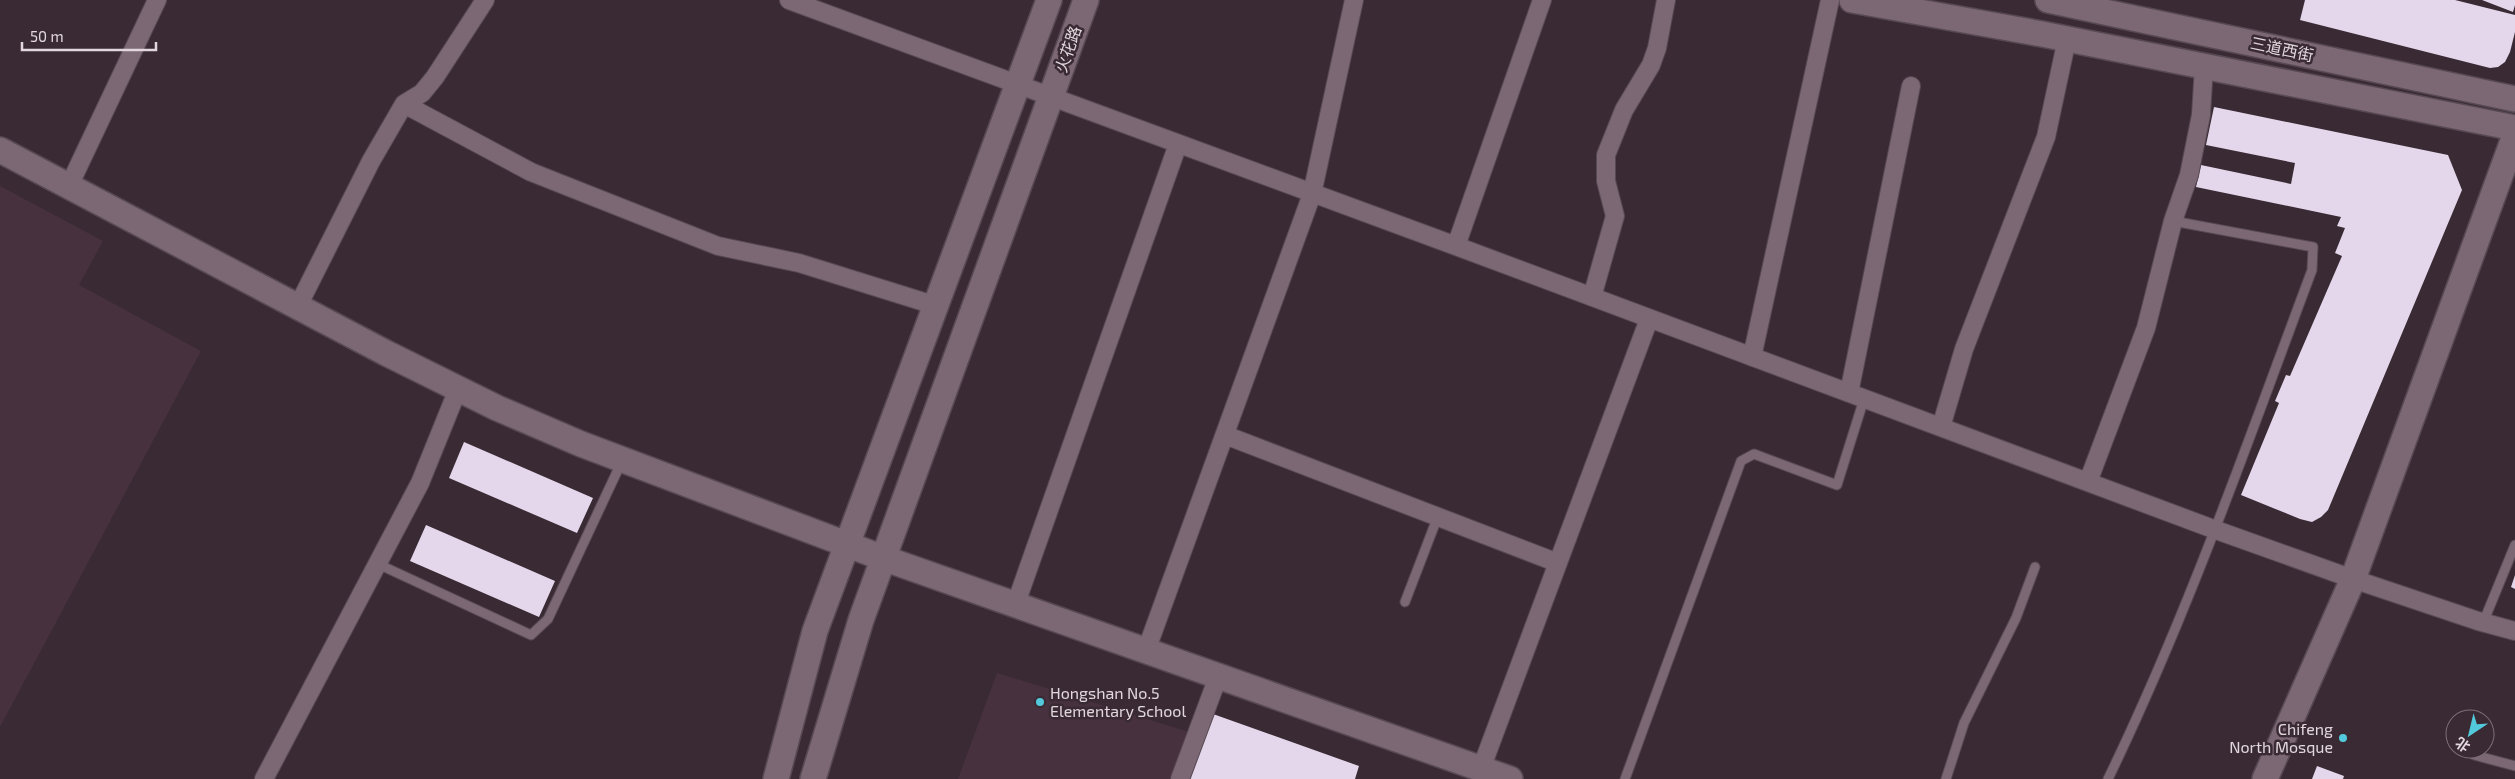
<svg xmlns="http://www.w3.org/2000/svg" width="2515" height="779" viewBox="0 0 2515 779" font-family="'Exo 2','Noto Sans SC',sans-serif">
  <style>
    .built { fill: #47313f }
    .building { fill: #e4d7eb }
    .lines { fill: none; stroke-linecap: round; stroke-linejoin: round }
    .lane-casing { stroke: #574952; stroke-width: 11 }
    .street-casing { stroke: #574952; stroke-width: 20 }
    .secondary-casing { stroke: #574952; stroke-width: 28 }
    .lane { stroke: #7b6874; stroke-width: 9 }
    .street { stroke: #7b6874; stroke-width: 18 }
    .secondary { stroke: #7b6874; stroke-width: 25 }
    .poi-dot { fill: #53cadc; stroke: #3a2a34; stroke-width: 2 }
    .labels { text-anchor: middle; stroke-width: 5; stroke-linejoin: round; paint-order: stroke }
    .street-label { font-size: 16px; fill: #e2d7dd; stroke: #3a2a34 }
    .poi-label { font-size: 16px; fill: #e2d7dd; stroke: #3a2a34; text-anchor: start }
  </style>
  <rect width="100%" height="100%" fill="#3a2a34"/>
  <path class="built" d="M0,186L103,241L79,285L201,351L0,727Z
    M997,673L1189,732L1171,779H958Z"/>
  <path class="building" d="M2305,0H2455L2515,15V32L2510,52L2505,62L2498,67L2490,68L2300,20Z
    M2482,0H2515V5L2513,12Z
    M2214,107L2448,155L2462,190L2328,510L2321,517L2312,522L2300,519L2241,495L2279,403L2275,401L2286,375L2290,376L2342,256L2335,253L2345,228L2337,226L2341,217L2196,187L2201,165L2291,184L2295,163L2206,145Z
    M464,442L593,498L577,533L449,478Z
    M426,525L555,581L539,617L410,561Z
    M2515,575V589L2511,587Z
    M1213,714L1359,766L1355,779H1190Z
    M2317,766L2344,776L2343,779H2312Z"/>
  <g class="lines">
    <g class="lane-casing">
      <path id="lane" d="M378,564L531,635L548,619L622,461
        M1405,602L1438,516
        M2483,623L2515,545
        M2474,755L2515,766
        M1625,779L1741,461L1754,454L1837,485L1864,399
        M1946,779L1964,723L2016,618L2035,567
        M2108,779C2188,614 2248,441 2312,270L2313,247L2173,221"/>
    </g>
    <g class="street-casing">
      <path id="street" d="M789,0L1456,246L2216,530L2353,579L2478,621L2515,631
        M404,104L531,172L718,246L799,263L937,306
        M69,186L157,0
        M1456,246L1542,0
        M1592,297L1615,216L1606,181V155L1624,110L1651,65L1657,48L1666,0
        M298,306L371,161L404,104L422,93L435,77L485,0
        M1752,357L1830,0
        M1849,393L1911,86
        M1941,427L1964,349L2046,137L2067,39
        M1225,435L1558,563
        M2088,482L2146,328L2173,221L2189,175L2201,115L2204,66
        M1015,606L1178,144
        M1146,651L1312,194L1354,0
        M1481,769L1649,319
        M264,779L420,483L458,389
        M1180,779L1218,677"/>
    </g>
    <g class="secondary-casing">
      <path id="secondary" d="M1852,0L2042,34L2515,128
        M2048,0L2515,99
        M0,150L386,353L497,408L581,444L883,558L1510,779
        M776,779L815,631L1049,0
        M813,779L861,620L1086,0
        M2265,779L2353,579L2515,135"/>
    </g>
    <use href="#lane" class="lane"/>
    <use href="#street" class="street"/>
    <use href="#secondary" class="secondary"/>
  </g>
  <g class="poi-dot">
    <circle cx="1040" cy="702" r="5"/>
    <circle cx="2343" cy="738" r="5"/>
  </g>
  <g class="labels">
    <g class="street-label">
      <text transform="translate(1068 49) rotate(-71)" y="6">火花路</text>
      <text transform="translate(2282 49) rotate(12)" y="6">三道西街</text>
    </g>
    <g class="poi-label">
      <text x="1050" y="699">Hongshan No.5<tspan x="1050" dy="18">Elementary School</tspan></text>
      <text x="2333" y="735" text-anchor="end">Chifeng<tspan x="2333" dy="18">North Mosque</tspan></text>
    </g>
  </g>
  <g transform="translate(2470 734) rotate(215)"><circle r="24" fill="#3a2a34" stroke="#7d6f78"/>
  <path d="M0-4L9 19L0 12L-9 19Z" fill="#53cadc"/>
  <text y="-8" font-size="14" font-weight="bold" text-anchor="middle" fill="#e2d7dd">北</text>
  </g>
  <path d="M22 42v8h134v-8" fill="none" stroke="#e2d7dd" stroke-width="2.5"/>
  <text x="30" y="42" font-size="15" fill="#e2d7dd" stroke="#3a2a34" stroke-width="4" paint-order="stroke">50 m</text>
</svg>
